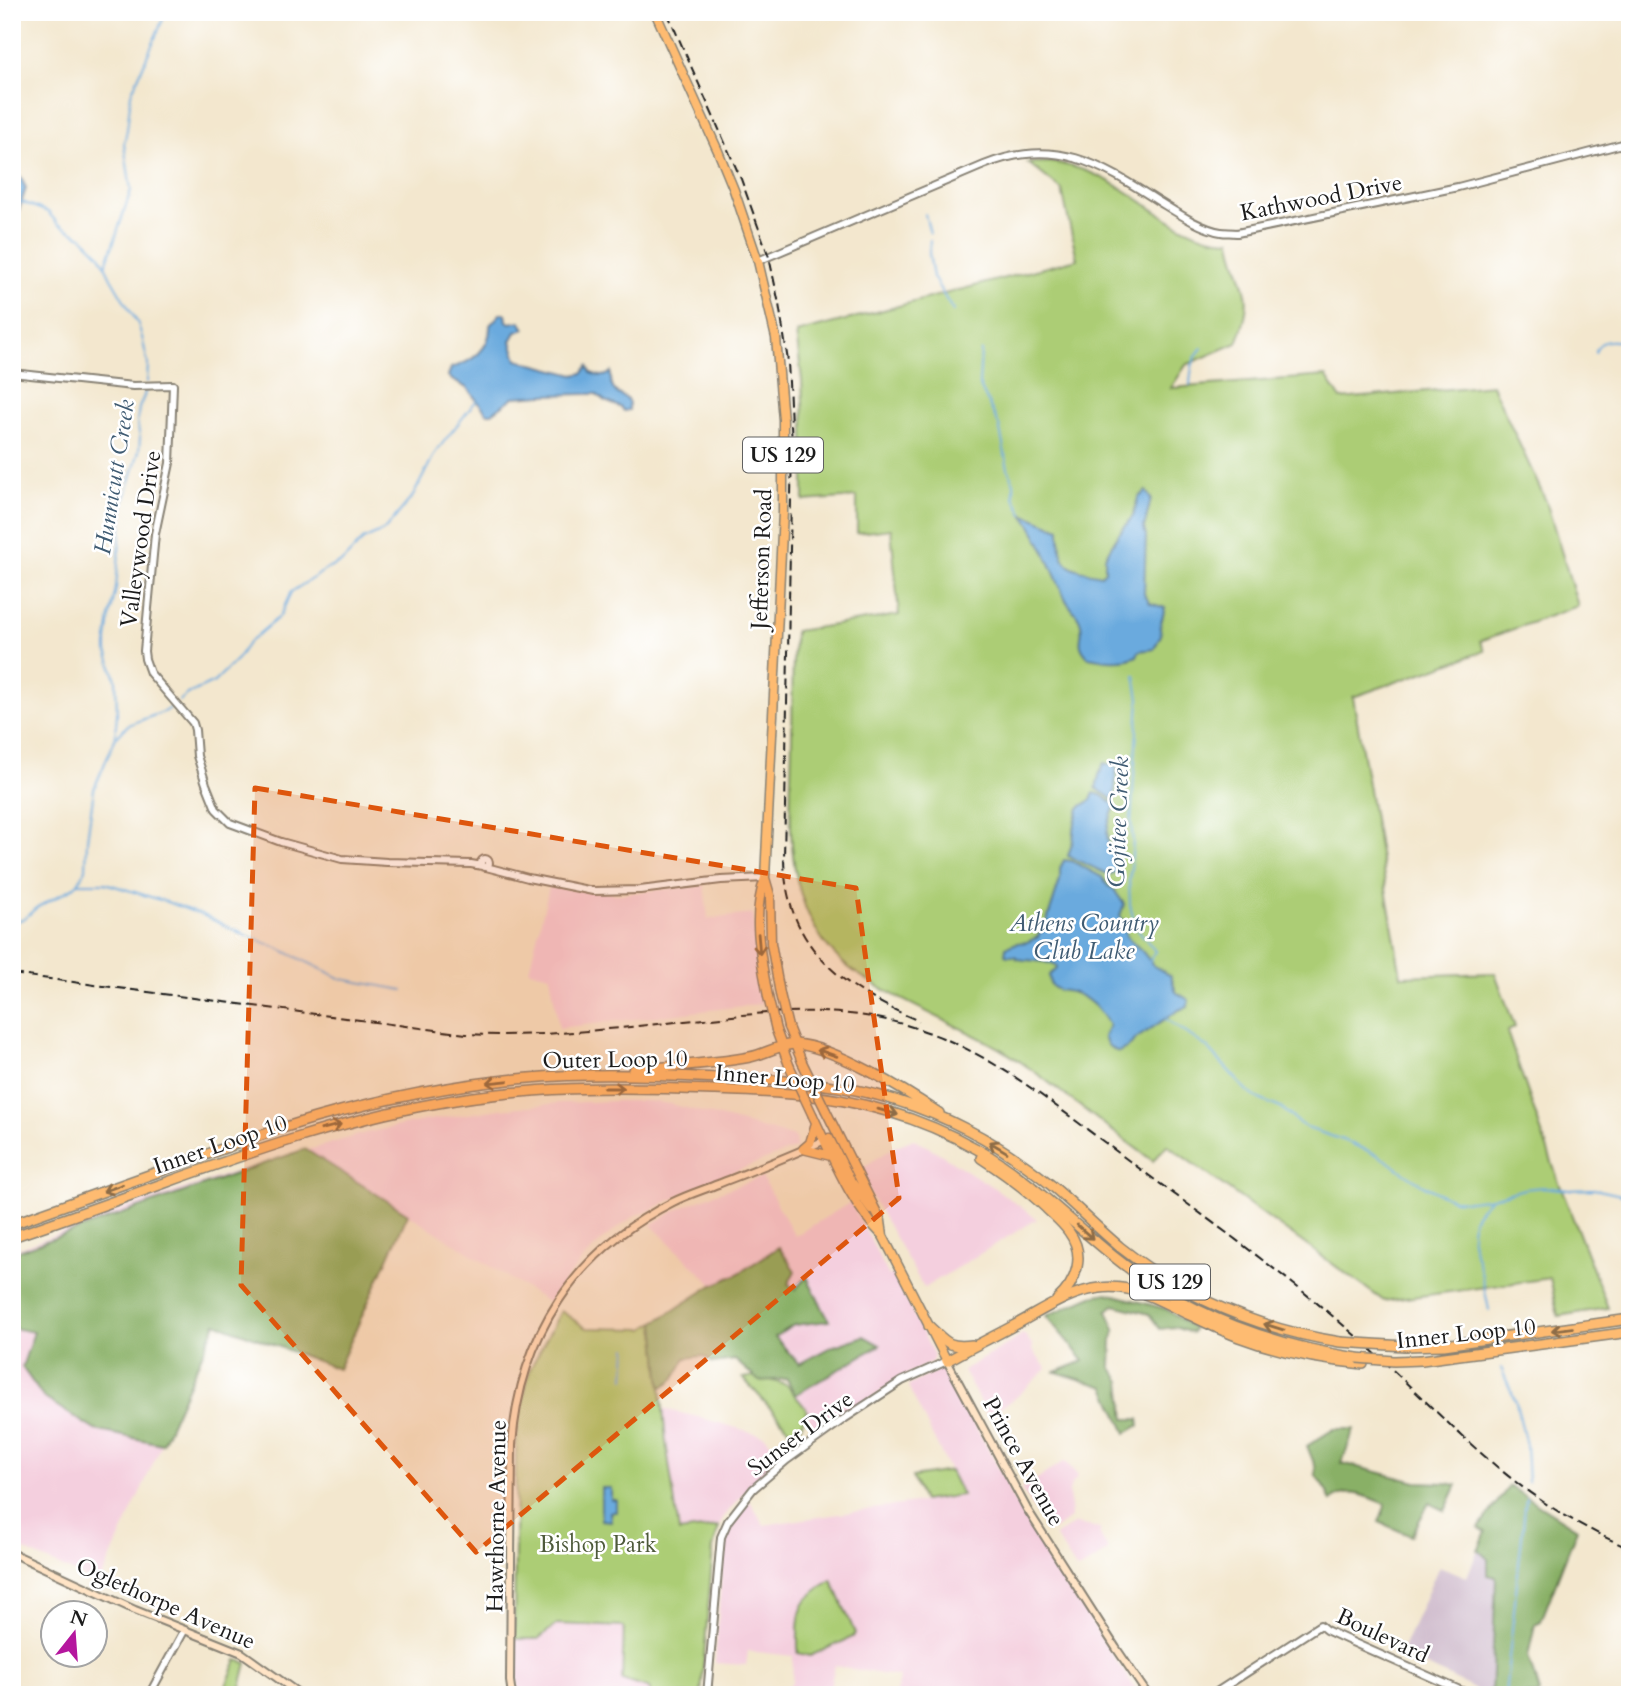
<svg xmlns="http://www.w3.org/2000/svg" width="1642" height="1707" viewBox="0 0 1642 1707" font-family="Cardo,serif">
  <style>
    .built { fill: #f4cfde }
    .industrial { fill: #d0bdce }
    .green { fill: #accd75; stroke: #647448; stroke-width: 2 }
    .forest { fill: #89b066; stroke: #526641; stroke-width: 2 }
    .water { fill: #6baade; stroke: #44637d; stroke-width: 2 }
    .lines { fill: none; stroke-linecap: round; stroke-linejoin: round }
    .stream { stroke: #6baade; stroke-width: 2 }
    .tertiary-casing { stroke: #888275; stroke-width: 10 }
    .secondary-casing { stroke: #888275; stroke-width: 10 }
    .trunk-casing { stroke: #888275; stroke-width: 11 }
    .motorway-casing { stroke: #888275; stroke-width: 12 }
    .tertiary { stroke: #fff; stroke-width: 6 }
    .secondary { stroke: #ffe4c6; stroke-width: 6 }
    .trunk { stroke: #febb71; stroke-width: 8 }
    .motorway { stroke: #febb71; stroke-width: 9 }
    .rail { stroke: #1c1c1c; stroke-width: 2; stroke-dasharray: 10 5; stroke-linecap: butt }
    .trunk-bridge-casing { stroke: #888275; stroke-width: 11; stroke-linecap: butt }
    .motorway-bridge-casing { stroke: #888275; stroke-width: 12; stroke-linecap: butt }
    .trunk-bridge { stroke: #febb71; stroke-width: 8 }
    .motorway-bridge { stroke: #febb71; stroke-width: 9 }
    .oneway { stroke: #8d6c46 }
    .marked { fill: #de560d; fill-opacity: 0.2; stroke: #de560d; stroke-width: 5; stroke-dasharray: 14 9; stroke-linejoin: round }
    .labels { text-anchor: middle; stroke-width: 5; stroke-linejoin: round; paint-order: stroke }
    .shield { fill: #fff; stroke: #606060; stroke-width: 2 }
    .shield-label { font-size: 21px; font-weight: bold; fill: #1c1c1c }
    .street-label { font-size: 23px; fill: #1c1c1c; stroke: #fff }
    .park-label { font-size: 23px; fill: #4e5a3b; stroke: #fff }
    .water-label { font-size: 24px; font-style: italic; fill: #405c73; stroke: #fff }
  </style>
  <rect width="100%" height="100%" fill="#fff"/>
  <filter id="ink" filterUnits="userSpaceOnUse"><feTurbulence type="fractalNoise" baseFrequency=".0143" numOctaves="2"/><feDisplacementMap in="SourceGraphic" scale="14" xChannelSelector="R" yChannelSelector="G"/><feConvolveMatrix kernelMatrix="1 2 1 2 8 2 1 2 1" color-interpolation-filters="sRGB"/></filter>
  <filter id="wash" filterUnits="userSpaceOnUse"><feTurbulence type="fractalNoise" baseFrequency=".00686" numOctaves="4" result="noise"/><feDisplacementMap in="SourceGraphic" scale="28" xChannelSelector="R" yChannelSelector="G"/><feGaussianBlur stdDeviation="1.57" result="paint"/><feColorMatrix in="noise" values="0 0 0 0 0 0 0 0 0 0 0 0 0 0 0 0 0 1.4 0 .05"/><feComposite in="paint" operator="in"/></filter>
  <g filter="url(#wash)">
    <rect width="100%" height="100%" fill="#f3e7ce"/>
    <path class="built" d="M704,885L708,919L753,914L761,1004L559,1028L550,975L529,970L549,887L620,894Z
      M613,1101H648L671,1104L795,1137L796,1148L708,1182L644,1213L637,1214L607,1236L587,1255L570,1274L549,1303L408,1214L338,1369L216,1323L99,1584L17,1547V1544L12,1542V1405L14,1400L12,1399V1251L120,1210L240,1170L366,1133L423,1121L500,1109L561,1103Z
      M914,1139L939,1153L999,1191L1037,1219L924,1288L870,1194L859,1170L894,1147Z
      M762,1177L795,1236L851,1202L889,1276L893,1274L934,1355L932,1362L910,1373L818,1433L792,1390L736,1275L713,1285L651,1225L674,1211L711,1195Z
      M1022,1334L1026,1336L1033,1346L1032,1350L1047,1369L1013,1400L987,1415L963,1370L1015,1340Z
      M943,1367L1009,1487L1008,1491L1115,1659L1140,1695H896L899,1677L835,1666L828,1695H787L790,1683H792L793,1656L748,1651L746,1665L715,1663L723,1551L726,1539L735,1518L750,1501L764,1525L962,1496L908,1386Z
      M663,1409L698,1417L765,1436L782,1457L770,1465L751,1484L723,1518L719,1527L679,1533L666,1442Z
      M1065,1461L1078,1476L1072,1484L1069,1491L1071,1518L1056,1529L1047,1531L1021,1489Z
      M1075,1524L1100,1528V1536L1109,1550L1084,1567L1077,1570L1055,1536Z
      M557,1624L625,1627L622,1680L650,1689V1695H519L514,1639H538Z"/>
    <path class="industrial" d="M1478,1550L1488,1559L1496,1577L1491,1695H1486L1401,1653L1439,1566L1467,1577Z"/>
    <path class="green" d="M1050,162C1079,166 1105,177 1129,193C1161,214 1192,240 1231,240C1233,259 1243,276 1246,294C1249,310 1243,328 1237,343L1186,365L1171,388L1326,376L1341,399L1492,385L1546,501L1578,606L1480,641L1485,651L1353,697L1401,976L1495,973L1515,1027L1507,1032L1558,1180L1608,1308L1558,1316L1550,1278L1384,1301L1167,1145L1153,1161C1122,1138 1091,1115 1060,1091C1039,1075 1018,1058 995,1046C958,1026 918,1009 881,988C866,979 850,971 838,958C780,901 791,811 792,737C793,702 791,666 795,631L899,615L891,529L857,533V497L804,501V428L802,380L796,333L1077,259L1062,190L1028,163Z
      M561,1311L586,1328L644,1329L655,1322L666,1442L679,1532L719,1527L713,1548L701,1695H650V1689L622,1680L624,1627L557,1624L538,1639H514L516,1454L518,1423L530,1369Z
      M757,1376L787,1385L807,1410L800,1428L793,1433L743,1378Z
      M950,1471L962,1495L923,1501L912,1477Z
      M832,1580L855,1633L853,1637L810,1656L798,1653C798,1615 795,1601 832,1580Z
      M237,1660L247,1663L239,1695H222Z"/>
    <path class="forest" d="M305,1149L408,1214L338,1369L216,1323L162,1444L95,1430L43,1397L22,1367L34,1332L12,1328V1253Z
      M779,1247L795,1271L788,1284L795,1289L807,1277L829,1321L794,1325L775,1337L799,1364L831,1347L864,1336L880,1345L795,1395L787,1379L759,1381L735,1360L713,1363L703,1356L686,1358L674,1379L661,1388L655,1322L713,1285L736,1275Z
      M1107,1293L1166,1309L1194,1329L1192,1333L1174,1327L1160,1329L1149,1314L1114,1305L1107,1311L1115,1329L1112,1340L1111,1367L1121,1381L1125,1419H1139L1140,1425L1126,1433L1105,1387L1056,1372L1084,1361L1046,1316L1092,1296Z
      M1334,1429H1354L1342,1463L1416,1482L1446,1483L1457,1485L1445,1511L1429,1503L1411,1536L1379,1522L1386,1504C1368,1497 1348,1486 1331,1501L1323,1484L1316,1476L1315,1466L1307,1446Z
      M1509,1486L1577,1529L1541,1621L1535,1624L1528,1656L1539,1692L1538,1695H1491L1496,1577L1488,1575V1559L1478,1550L1486,1532L1479,1528Z"/>
    <path class="water" d="M12,172L21,178L26,188L19,210L12,214Z
      M501,313L506,314L507,321L510,323L520,321L525,329L516,332L511,341L517,360L574,375L583,373L588,366L591,373C598,376 605,378 611,372C611,378 610,386 615,391C623,400 630,394 629,410L624,411L620,407L605,401L596,394H587L543,395L514,397L492,413H487L467,388L452,380L448,376L451,368C472,362 491,349 490,325Z
      M1146,491L1151,499L1144,528L1146,536L1144,594L1150,603L1165,608L1160,627L1161,635L1154,649L1139,651L1137,656C1121,663 1104,660 1088,657C1073,642 1086,637 1080,621C1077,613 1069,607 1065,598C1052,570 1042,539 1023,514L1060,529C1060,567 1065,567 1101,575L1105,571V557L1109,550L1118,535L1133,516L1138,498Z
      M1104,763L1117,767L1114,800L1096,788L1099,775Z
      M1094,793L1101,795L1115,805C1113,813 1109,820 1108,827C1105,842 1113,854 1117,867L1115,872L1109,875L1068,856L1073,840L1075,822L1079,808L1091,800Z
      M1064,860L1072,861L1102,877L1108,886L1114,889L1117,894L1124,904L1120,916L1125,925L1126,936L1142,951L1154,966L1171,976L1176,992L1189,1000L1188,1006L1179,1010L1137,1038L1128,1047L1119,1052C1112,1050 1106,1045 1104,1037L1109,1025C1102,1011 1087,996 1071,992C1062,990 1056,991 1050,984L1049,975L1056,970L1057,967C1049,960 1029,961 1017,959V957C1013,955 1009,957 1005,955L1006,947L1017,943L1027,942L1038,937L1039,933L1044,930L1060,880V868Z
      M601,1488H611V1500H616V1512H610L611,1521L601,1520Z"/>
    <g class="lines">
      <path class="stream" d="M22,202L48,212L58,224L82,237L100,255L111,278L138,324L142,337L148,364L147,382
        M925,214L930,233
        M930,240L929,253L933,277L953,311
        M106,264L116,236L131,190L124,144L127,130L131,94L166,12
        M981,351L979,384L999,425L1008,469L1014,483V497L1023,514
        M1595,353C1599,336 1617,341 1630,343
        M1190,385C1191,370 1192,359 1202,348
        M1135,675L1139,699L1131,822L1133,841L1131,869L1129,879L1130,906L1136,927L1155,951L1150,961
        M179,701L188,694L214,682L238,658L248,643L280,616L291,592L327,569L342,562L363,540L383,531L388,526L413,496L435,453L476,401
        M117,737L128,725L166,711L174,705
        M79,883H105L167,902L205,916L243,934L276,947L342,979L403,990
        M12,923L25,918L36,908L71,889L78,883L86,869L87,840L94,789L115,739L117,713L116,680L107,651V639L110,617L116,588L123,505L139,451L140,438L137,421L139,408L144,396L146,388
        M1166,1019L1208,1048L1248,1092L1259,1099L1283,1109L1297,1122L1307,1128L1340,1139L1378,1155L1423,1185L1444,1196L1454,1200L1470,1201L1492,1198L1524,1189L1543,1187L1569,1190L1594,1189L1630,1197
        M1480,1269C1474,1249 1464,1227 1479,1210C1482,1206 1487,1202 1491,1198
        M1481,1272L1489,1310
        M1501,1368L1516,1402L1526,1445L1528,1482
        M625,1378L627,1348
        M1505,1695L1526,1498"/>
    </g>
  </g>
  <g filter="url(#ink)">
    <g class="lines">
      <g class="tertiary-casing">
        <path id="tertiary" d="M758,261L984,165C1055,136 1100,164 1158,201C1176,212 1201,229 1221,232C1226,233 1232,232 1237,233L1458,187L1630,142
          M12,373L133,386L173,385L170,463L155,534L144,651L145,659L150,673L193,723L195,730L197,756L206,784L216,809L230,823L281,842L342,859L387,862L471,864L483,866
          M481 863a4 4 0 1 1 8 0a4 4 0 1 1-8 0Z
          M486,867L528,878L593,891L640,890L721,880L765,878
          M149,1695L184,1631
          M707,1695L721,1537L728,1521L753,1489L787,1460L844,1419L902,1381L947,1361
          M1212,1695L1320,1625L1326,1630L1352,1642L1471,1695"/>
      </g>
      <g class="secondary-casing">
        <path id="secondary" d="M947,1361L1027,1509L1116,1648L1148,1695
          M12,1553L135,1610L242,1653L301,1695
          M512,1695L510,1681L512,1445C520,1335 575,1251 673,1202C687,1195 703,1190 718,1184C754,1170 791,1156 827,1139"/>
      </g>
      <g class="trunk-casing">
        <path id="trunk" d="M655,12L718,151L734,190L758,261L776,338L783,420V512L765,878C751,917 761,957 768,997
          M765,878L770,895L771,943L780,994
          M788,1027L802,1062
          M776,1030L789,1065
          M826,1111L881,1221L883,1236
          M813,1116C833,1158 850,1203 883,1236L947,1361
          M816,1123L810,1143L803,1149L831,1156
          M829,1138L851,1181L871,1209"/>
      </g>
      <g class="motorway-casing">
        <path id="motorway" d="M633,1070C671,1066 712,1064 750,1057C765,1054 780,1044 796,1044C835,1047 906,1091 939,1113
          M981,1158C1004,1173 1026,1189 1046,1208C1054,1216 1063,1223 1069,1232C1086,1255 1077,1282 1057,1300
          M12,1224C68,1204 124,1184 180,1164C225,1148 270,1131 315,1118C404,1093 498,1076 590,1075C633,1074 676,1076 719,1078C752,1079 785,1080 818,1084C870,1090 922,1106 968,1130C998,1145 1025,1164 1051,1185C1075,1205 1096,1227 1120,1247C1184,1298 1260,1329 1340,1342
          M12,1237C62,1220 112,1202 162,1184C251,1152 339,1121 432,1104C525,1086 619,1086 713,1090C739,1091 766,1092 792,1094C857,1099 920,1117 977,1149C1029,1178 1068,1220 1113,1256C1184,1314 1267,1344 1357,1358
          M929,1326C946,1342 948,1348 972,1345
          M1405,1346L1444,1345L1630,1319
          M1422,1360L1630,1332
          M947,1361C968,1349 991,1338 1013,1326C1040,1312 1069,1291 1100,1288C1132,1284 1157,1299 1185,1313C1203,1321 1220,1330 1239,1337C1279,1352 1321,1360 1363,1364"/>
      </g>
      <use href="#tertiary" class="tertiary"/>
      <use href="#secondary" class="secondary"/>
      <use href="#trunk" class="trunk"/>
      <use href="#motorway" class="motorway"/>
      <path class="rail" d="M667,12L741,179L769,257L779,304L788,361L792,446L784,859C786,948 842,988 919,1021
        M12,974L466,1034C543,1038 618,1028 695,1020C758,1013 819,1006 882,1019C972,1038 1033,1089 1104,1142C1186,1204 1272,1263 1350,1331C1409,1382 1462,1442 1525,1489C1557,1513 1593,1532 1630,1549"/>
      <g class="trunk-bridge-casing">
        <path id="trunk-bridge" d="M780,994L788,1027
          M768,997L776,1030
          M802,1062L826,1111
          M789,1065L813,1116"/>
      </g>
      <g class="motorway-bridge-casing">
        <path id="motorway-bridge" d="M1340,1342L1405,1346
          M1357,1358L1394,1361L1422,1360"/>
      </g>
      <use href="#trunk-bridge" class="trunk-bridge"/>
      <use href="#motorway-bridge" class="motorway-bridge"/>
    </g>
    <defs><path id="oneway-shaft" d="M-6 0H5M1.5-3L5.5 0L1.5 3" fill="none" stroke-width="1.6" stroke-linecap="round" stroke-linejoin="round" transform="scale(1.75)"/></defs>
    <g class="oneway">
      <use href="#oneway-shaft" transform="translate(759 944) rotate(85)"/>
      <use href="#oneway-shaft" transform="translate(827 1053) rotate(-161)"/>
      <use href="#oneway-shaft" transform="translate(497 1082) rotate(174)"/>
      <use href="#oneway-shaft" transform="translate(614 1088)"/>
      <use href="#oneway-shaft" transform="translate(888 1112) rotate(16)"/>
      <use href="#oneway-shaft" transform="translate(331 1127) rotate(-15)"/>
      <use href="#oneway-shaft" transform="translate(998 1147) rotate(-149)"/>
      <use href="#oneway-shaft" transform="translate(113 1188) rotate(160)"/>
      <use href="#oneway-shaft" transform="translate(1085 1232) rotate(42)"/>
      <use href="#oneway-shaft" transform="translate(1274 1327) rotate(-163)"/>
      <use href="#oneway-shaft" transform="translate(1562 1329) rotate(172)"/>
    </g>
  </g>
  <path class="marked" d="M255,788L856,888L899,1198L476,1552L241,1285Z"/>
  <g class="labels">
    <g class="shield">
      <rect x="743" y="437.5" width="80" height="35" rx="5"/>
      <rect x="1130" y="1264.5" width="80" height="35" rx="5"/>
    </g>
    <g class="shield-label">
      <text x="783" y="462">US 129</text>
      <text x="1170" y="1289">US 129</text>
    </g>
    <g class="street-label">
      <text transform="translate(1321 197) rotate(-11)" y="8">Kathwood Drive</text>
      <text transform="translate(140 539) rotate(-82)" y="8">Valleywood Drive</text>
      <text transform="translate(761 559) rotate(-88)" y="8">Jefferson Road</text>
      <text transform="translate(615 1059) rotate(-1)" y="8">Outer Loop 10</text>
      <text transform="translate(785 1078) rotate(5)" y="8">Inner Loop 10</text>
      <text transform="translate(220 1144) rotate(-19)" y="8">Inner Loop 10</text>
      <text transform="translate(1466 1333) rotate(-6)" y="8">Inner Loop 10</text>
      <text transform="translate(800 1433) rotate(-37)" y="8">Sunset Drive</text>
      <text transform="translate(1024 1461) rotate(61)" y="8">Prince Avenue</text>
      <text transform="translate(496 1516) rotate(-89)" y="8">Hawthorne Avenue</text>
      <text transform="translate(166 1603) rotate(24)" y="8">Oglethorpe Avenue</text>
      <text transform="translate(1383 1635) rotate(25)" y="8">Boulevard</text>
    </g>
    <g class="park-label">
      <text x="598" y="1552">Bishop Park</text>
    </g>
    <g class="water-label">
      <text transform="translate(114 477) rotate(-81)" y="8">Hunnicutt Creek</text>
      <text transform="translate(1118 822) rotate(-88)" y="8">Gojitee Creek</text>
      <text x="1084" y="931">Athens Country<tspan x="1084" dy="28">Club Lake</tspan></text>
    </g>
  </g>
  <rect width="1642" height="1707" fill="none" stroke="#fff" stroke-width="42"/>
  <g transform="translate(74 1634) rotate(17)"><circle r="33" fill="#ffffff" stroke="#a4a4a4" stroke-width="2"/>
  <path d="M0-5L12 26L0 18L-12 26Z" fill="#b5179e"/>
  <text y="-10" font-size="19" font-weight="bold" text-anchor="middle" fill="#1c1c1c">N</text>
  </g>
</svg>
